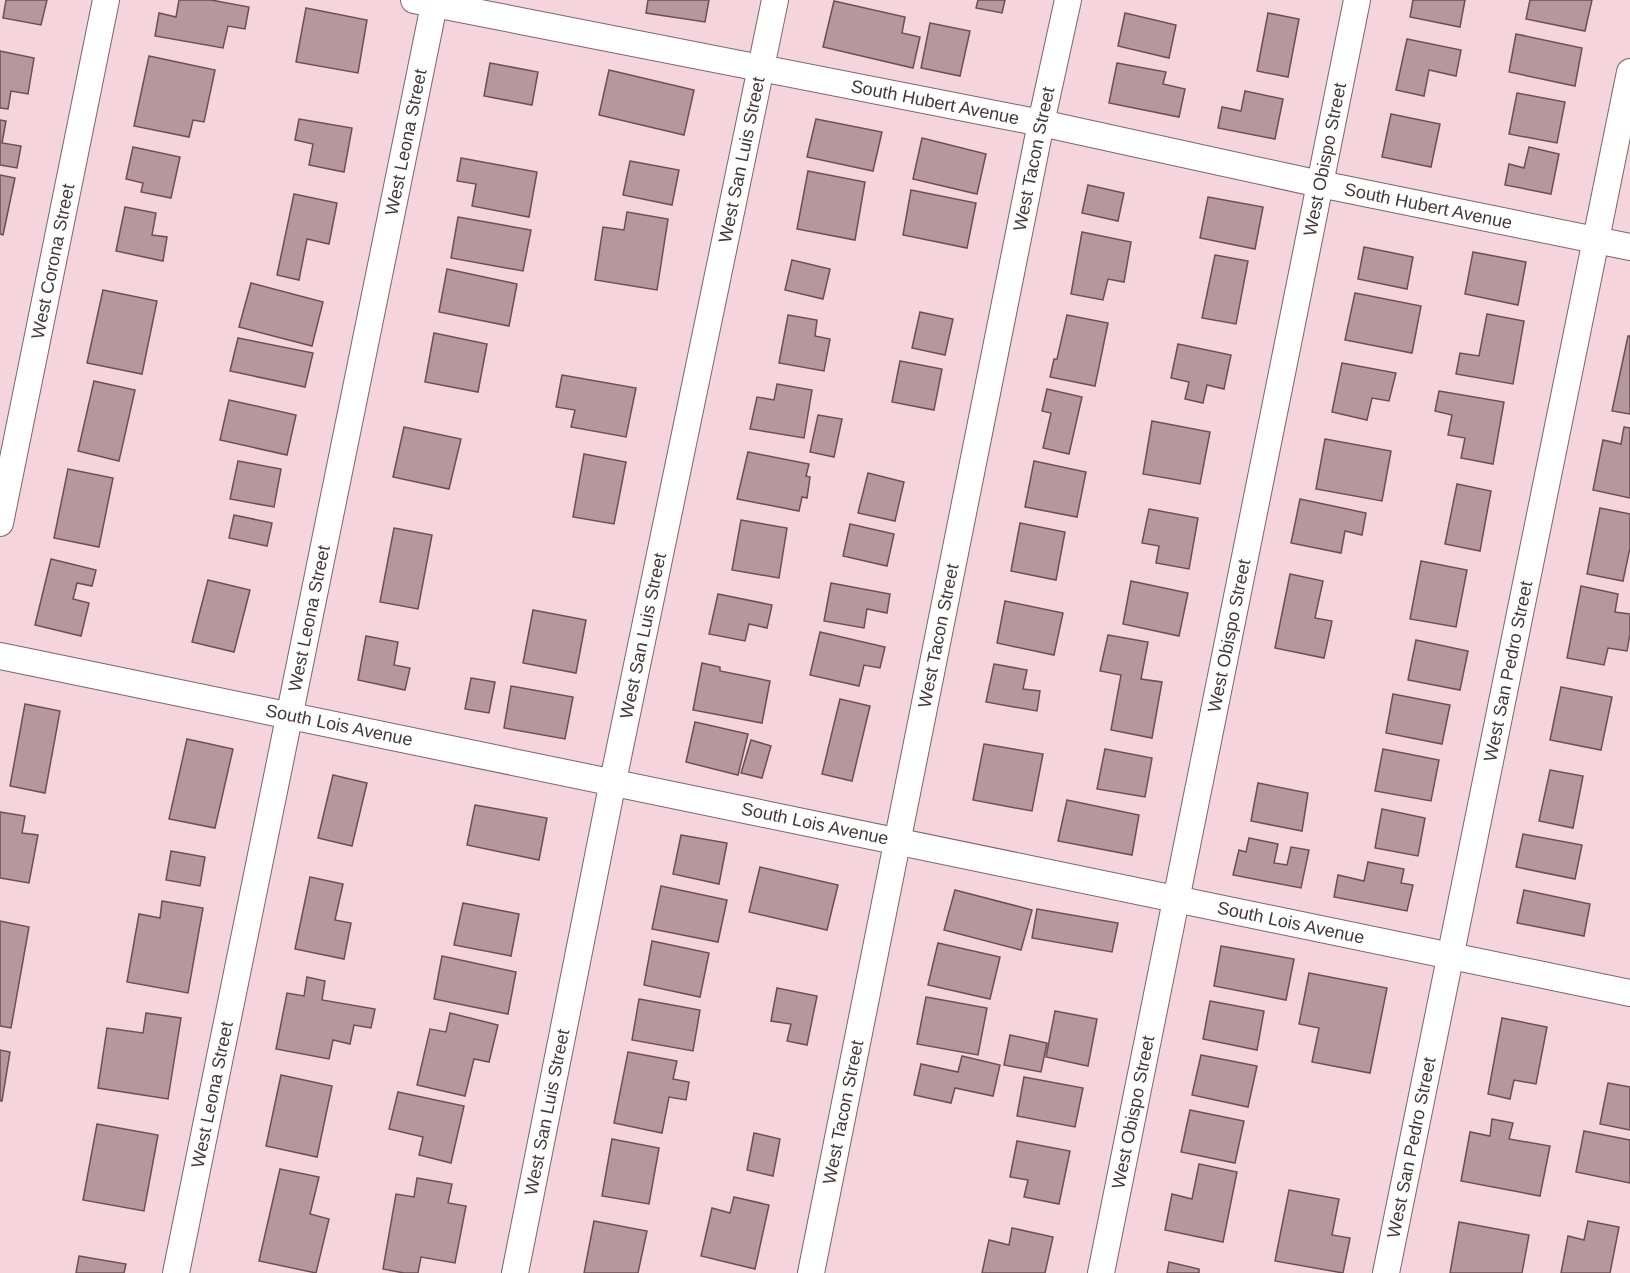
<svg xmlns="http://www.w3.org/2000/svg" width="1630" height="1273" viewBox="0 0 1630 1273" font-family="Helvetica,sans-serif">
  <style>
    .building { fill: #b6969f; stroke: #6b4f57; stroke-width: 1.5 }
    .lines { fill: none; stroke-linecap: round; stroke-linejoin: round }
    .minor-casing { stroke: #7f626a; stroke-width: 28 }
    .minor { stroke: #fff; stroke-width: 26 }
    .labels { text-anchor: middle; stroke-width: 5; stroke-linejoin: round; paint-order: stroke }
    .street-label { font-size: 18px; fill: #44373a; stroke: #fff }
  </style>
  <rect width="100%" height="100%" fill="#f6d4dd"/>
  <path class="building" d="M6,0H47L41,25L3,18Z
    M179,0H211L249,7L245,29L228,26L223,48L155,36L159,13L176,17Z
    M648,0H709L705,22L646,13Z
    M978,0H1005L1002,13L976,8Z
    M1413,0H1465L1460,27L1410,17Z
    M1530,0H1592L1585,31L1526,19Z
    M834,1L905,17L902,33L920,37L913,68L823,47Z
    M306,8L367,20L358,73L296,62Z
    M1125,13L1176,25L1169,58L1118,46Z
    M1268,13L1299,19L1288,77L1257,71Z
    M930,23L970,31L960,76L921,68Z
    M1516,34L1582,48L1575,86L1509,72Z
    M1407,39L1461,50L1456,76L1429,70L1424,96L1396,90Z
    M0,51L34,58L28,94L11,91L8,109L0,108Z
    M149,56L215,70L204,122L193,120L189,137L134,126Z
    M490,63L538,72L532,105L484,96Z
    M1117,63L1166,72L1163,84L1185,89L1179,117L1109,103Z
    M609,70L694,90L684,135L599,115Z
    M1245,91L1283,99L1275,139L1218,128L1222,107L1241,111Z
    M1517,93L1565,102L1557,143L1509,134Z
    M1391,114L1440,124L1431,167L1382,157Z
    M299,119L352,128L344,172L309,165L313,144L295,140Z
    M816,119L882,132L873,171L807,157Z
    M0,120L6,121L2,143L21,146L17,168L0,165Z
    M922,138L986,154L977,194L913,179Z
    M133,147L180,157L171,198L141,192L143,183L126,179Z
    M1529,147L1559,154L1551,194L1505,185L1509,164L1524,168Z
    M461,158L537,172L529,217L472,206L476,184L457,181Z
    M630,161L679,170L672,205L623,195Z
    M808,171L865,182L855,240L797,229Z
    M0,175L15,178L3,235L0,234Z
    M1088,185L1124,193L1118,221L1082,213Z
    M911,190L976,203L967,248L903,235Z
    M294,194L337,203L329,244L307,239L299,280L277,275Z
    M1208,197L1263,207L1255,249L1200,238Z
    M125,207L156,213L152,235L167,237L163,261L116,251Z
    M627,212L668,219L657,290L595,280L603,227L624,230Z
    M458,217L531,230L523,271L451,258Z
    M1082,232L1131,242L1124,282L1108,279L1103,300L1071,294Z
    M1364,247L1413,257L1407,289L1358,279Z
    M1473,252L1526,262L1518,305L1465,294Z
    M1215,255L1248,261L1236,324L1202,318Z
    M792,260L830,269L823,299L785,290Z
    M447,269L517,284L509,326L439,312Z
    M251,283L323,302L312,346L239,327Z
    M103,290L157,301L142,374L87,363Z
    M1355,293L1421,306L1412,353L1345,340Z
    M920,312L953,319L945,355L912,348Z
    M1487,314L1524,321L1513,384L1456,374L1460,353L1479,356Z
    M788,315L817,320L815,336L830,339L824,371L779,363Z
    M1067,315L1108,323L1095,386L1050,377L1054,359H1057Z
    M434,333L487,344L478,392L425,382Z
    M1628,336H1630V414L1612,411Z
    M238,338L313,353L305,387L230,371Z
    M1178,344L1231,355L1224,389L1207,385L1203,403L1185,399L1189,382L1171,378Z
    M900,361L942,369L934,410L892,402Z
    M1342,363L1396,373L1389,401L1372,398L1367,420L1332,412Z
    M562,375L636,388L626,437L571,427L575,410L556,407Z
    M94,381L135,390L119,461L78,451Z
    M777,384L812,390L804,438L750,429L757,397L774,400Z
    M1047,389L1082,397L1069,454L1043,448L1051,413L1042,411Z
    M1439,391L1504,402L1493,464L1461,458L1465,438L1448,435L1452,415L1435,411Z
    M229,400L296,415L287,455L220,440Z
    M818,415L842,419L834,457L810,452Z
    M1152,421L1210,432L1200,484L1143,474Z
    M404,427L461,439L449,489L393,477Z
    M1624,427L1630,428V498L1593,490L1603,440L1621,444Z
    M1325,439L1391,451L1382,501L1316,489Z
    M748,452L809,464L806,476L810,477L807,498L802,497L799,511L737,499Z
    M584,454L626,462L614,524L573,517Z
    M238,461L281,469L274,507L230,499Z
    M1034,461L1086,472L1077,517L1025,507Z
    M68,469L113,478L99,547L54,538Z
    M868,473L904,482L895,521L858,513Z
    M1457,484L1491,491L1480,551L1445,544Z
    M1300,499L1366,513L1362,535L1345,531L1341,553L1291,543Z
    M1600,508L1630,514V548L1623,581L1587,574Z
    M1149,509L1198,518L1189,569L1156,563L1159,546L1142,543Z
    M234,515L272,523L267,546L229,538Z
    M741,520L787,528L779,578L732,570Z
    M1020,523L1065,532L1056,580L1011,571Z
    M850,524L894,534L887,566L843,556Z
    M394,528L432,535L418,609L380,602Z
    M51,559L96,570L92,586L77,583L73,599L89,603L81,636L35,625Z
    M1421,561L1467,570L1456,627L1410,619Z
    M1290,574L1323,581L1315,618L1332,621L1324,658L1275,648Z
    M208,580L250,590L234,652L192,642Z
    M1131,581L1188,593L1179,636L1123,624Z
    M831,583L890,594L887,613L867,609L864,628L824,621Z
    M1581,586L1618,594L1615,612L1630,614V634L1627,651L1608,648L1604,665L1567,658Z
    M718,594L772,605L767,628L749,624L745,641L709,634Z
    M1005,601L1063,613L1054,655L997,643Z
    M533,610L586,620L576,673L523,663Z
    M820,632L885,647L880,668L864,665L859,686L810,675Z
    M1108,635L1148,642L1141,679L1162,682L1152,738L1111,730L1121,675L1100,671Z
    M366,636L398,642L394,665L410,668L405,690L358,680Z
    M1416,640L1468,651L1460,690L1408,680Z
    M702,663L720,667V671L770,681L762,723L693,710Z
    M994,664L1027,670L1023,689L1040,691L1037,711L986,702Z
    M471,678L495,682L489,713L465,709Z
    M511,686L573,697L565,739L504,728Z
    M1561,687L1612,697L1601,750L1550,740Z
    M1393,694L1450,705L1442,744L1386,733Z
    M840,699L870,706L852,781L822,774Z
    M25,704L60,711L45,793L10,786Z
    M695,722L748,734L738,775L686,762Z
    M187,739L233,749L215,828L169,819Z
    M751,740L771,746L762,778L741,773Z
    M984,744L1043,754L1032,811L973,800Z
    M1105,749L1152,758L1145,797L1097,789Z
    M1383,749L1439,760L1431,801L1375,791Z
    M1550,770L1583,776L1573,828L1539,821Z
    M333,775L367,783L352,846L318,838Z
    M1258,783L1308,793L1302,831L1251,821Z
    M1067,800L1139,815L1132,855L1058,841Z
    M475,805L547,818L539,860L467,845Z
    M1382,809L1425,818L1418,856L1375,848Z
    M0,812L25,816L22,833L38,835L29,883L0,878Z
    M1523,834L1582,845L1575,879L1516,867Z
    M681,835L727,843L719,884L673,874Z
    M1249,838L1278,844L1274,863L1287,865L1291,847L1309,850L1301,888L1233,875L1239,850L1246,852Z
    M171,851L205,857L200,886L166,880Z
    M1368,862L1404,869L1401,883L1413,885L1407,911L1334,897L1338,875L1364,881Z
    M760,867L838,885L827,930L749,912Z
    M310,877L343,884L335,920L351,923L344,959L295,949Z
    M661,886L727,900L718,942L652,929Z
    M955,890L1032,910L1021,950L944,930Z
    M1524,890L1590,904L1584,936L1517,923Z
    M162,901L203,908L188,993L127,982L139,914L160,918Z
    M463,903L519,914L511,956L454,945Z
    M1037,909L1118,923L1112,952L1032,938Z
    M0,921L29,927L11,1028L0,1026Z
    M652,941L709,953L700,997L644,985Z
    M938,943L1000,957L990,999L928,985Z
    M1221,946L1294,959L1286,1000L1214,986Z
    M442,956L516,972L508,1014L434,999Z
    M1309,973L1387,988L1370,1073L1312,1062L1319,1028L1299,1024Z
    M307,977L325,981L322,1000L375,1009L371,1028L354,1025L350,1044L333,1040L329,1059L276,1049L287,993L304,996Z
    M777,988L817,996L807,1045L787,1041L791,1024L771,1021Z
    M926,997L987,1008L978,1055L917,1044Z
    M639,999L700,1010L693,1051L632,1040Z
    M1210,1001L1264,1011L1257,1050L1203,1039Z
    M1055,1011L1097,1019L1088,1066L1046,1057Z
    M146,1013L181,1018L168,1099L98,1088L107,1028L143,1033Z
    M450,1013L498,1025L489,1062L474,1059L465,1096L417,1085L430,1029L446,1032Z
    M1502,1018L1547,1027L1536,1084L1514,1080L1510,1099L1488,1094Z
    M1010,1035L1047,1043L1041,1072L1004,1065Z
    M0,1050L10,1052L2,1101H0Z
    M628,1052L677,1061L673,1079L689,1082L686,1100L669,1097L662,1133L614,1123Z
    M1201,1055L1257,1066L1248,1107L1192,1095Z
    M962,1056L1000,1065L993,1096L955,1088L951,1103L914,1095L921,1064L958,1072Z
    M281,1075L332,1086L317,1157L266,1146Z
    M1024,1077L1083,1088L1075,1127L1017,1116Z
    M1608,1083L1630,1087V1130L1600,1124Z
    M398,1092L464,1106L451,1163L419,1155L423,1137L389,1129Z
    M1190,1110L1244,1121L1235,1163L1181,1152Z
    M1492,1119L1513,1123L1509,1139L1550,1146L1540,1196L1461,1181L1470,1132L1490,1136Z
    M97,1124L158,1135L144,1211L83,1200Z
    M1584,1131L1630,1140V1183L1576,1172Z
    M754,1133L780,1139L773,1176L747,1170Z
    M612,1139L659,1148L649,1204L602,1196Z
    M1017,1141L1070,1151L1059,1204L1024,1197L1028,1180L1010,1177Z
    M1199,1164L1237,1172L1223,1242L1165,1230L1172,1194L1192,1199Z
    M280,1169L319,1177L310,1214L329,1219L316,1273L259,1261Z
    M417,1178L452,1184L448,1203L466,1206L455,1263L421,1257L418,1273H404L383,1269L396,1194L414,1197Z
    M1289,1190L1339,1199L1332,1235L1350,1238L1343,1273L1275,1261Z
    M734,1197L769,1205L755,1269L701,1256L712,1208L730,1213Z
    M594,1221L647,1231L638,1273H584Z
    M1588,1221L1619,1227L1610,1273H1561L1568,1236L1584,1240Z
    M1459,1222L1529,1235L1522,1273H1450Z
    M1012,1228L1053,1237L1045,1273H982L989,1240L1009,1245Z
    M79,1256L126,1264L124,1273H76Z
    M1169,1262L1199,1269V1273H1167Z"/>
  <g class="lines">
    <g class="minor-casing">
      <g id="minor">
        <path id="s1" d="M414,0L1041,123L1320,184L1630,247"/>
        <path id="s2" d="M0,523L106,0"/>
        <path id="s3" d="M0,656C544,766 1087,881 1630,993"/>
        <path id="s4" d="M176,1273L435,0"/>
        <path id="s5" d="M515,1273L613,781L775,0"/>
        <path id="s6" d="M811,1273L1041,123L1068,0"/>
        <path id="s7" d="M1101,1273L1357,0"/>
        <path id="s8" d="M1386,1273L1630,72"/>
      </g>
    </g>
    <use href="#minor" class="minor"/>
  </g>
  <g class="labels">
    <g class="street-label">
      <text dy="6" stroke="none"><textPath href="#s1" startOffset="531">South Hubert Avenue</textPath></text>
      <text dy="6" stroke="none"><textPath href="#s4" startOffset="1154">West Leona Street</textPath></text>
      <text dy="6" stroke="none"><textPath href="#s5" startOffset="1136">West San Luis Street</textPath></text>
      <text dy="6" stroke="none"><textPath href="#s6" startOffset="1136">West Tacon Street</textPath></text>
      <text dy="6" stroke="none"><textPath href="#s7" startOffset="1136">West Obispo Street</textPath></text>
      <text dy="6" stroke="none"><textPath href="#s1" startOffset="1035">South Hubert Avenue</textPath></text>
      <text dy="6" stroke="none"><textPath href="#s2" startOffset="267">West Corona Street</textPath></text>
      <text dy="6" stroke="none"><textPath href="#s4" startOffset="668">West Leona Street</textPath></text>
      <text dy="6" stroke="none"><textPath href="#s5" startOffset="650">West San Luis Street</textPath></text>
      <text dy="6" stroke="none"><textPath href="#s6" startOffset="650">West Tacon Street</textPath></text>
      <text dy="6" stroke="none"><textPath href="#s7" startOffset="650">West Obispo Street</textPath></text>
      <text dy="6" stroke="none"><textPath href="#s8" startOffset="614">West San Pedro Street</textPath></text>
      <text dy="6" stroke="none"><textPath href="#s3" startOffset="346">South Lois Avenue</textPath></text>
      <text dy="6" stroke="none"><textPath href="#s3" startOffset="832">South Lois Avenue</textPath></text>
      <text dy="6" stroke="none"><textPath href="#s3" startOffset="1318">South Lois Avenue</textPath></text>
      <text dy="6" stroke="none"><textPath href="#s4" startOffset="182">West Leona Street</textPath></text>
      <text dy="6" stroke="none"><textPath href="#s5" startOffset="164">West San Luis Street</textPath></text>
      <text dy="6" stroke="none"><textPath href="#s6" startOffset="164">West Tacon Street</textPath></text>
      <text dy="6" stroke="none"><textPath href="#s7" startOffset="164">West Obispo Street</textPath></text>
      <text dy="6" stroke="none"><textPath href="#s8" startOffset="128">West San Pedro Street</textPath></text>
    </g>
  </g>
</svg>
